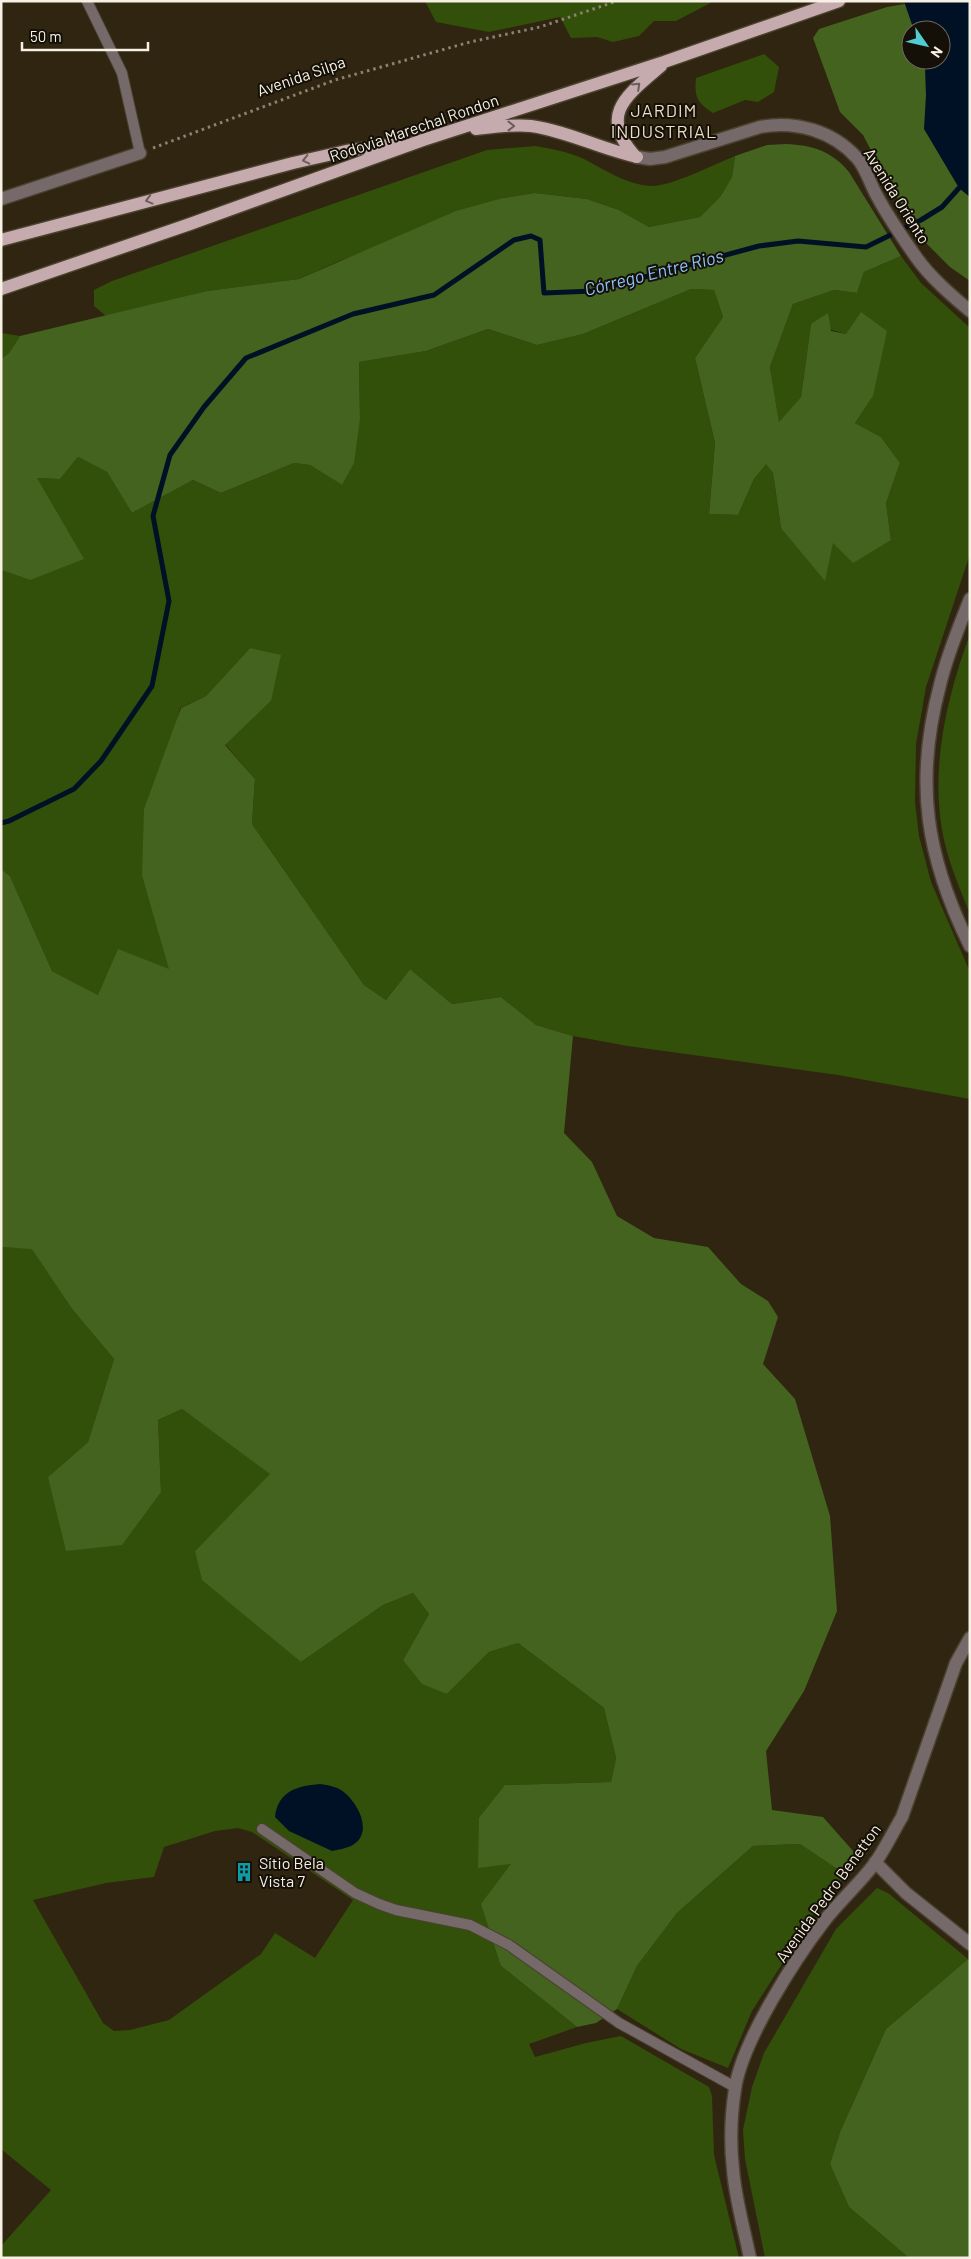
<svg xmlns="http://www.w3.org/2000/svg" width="971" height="2259" viewBox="0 0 971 2259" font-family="Barlow,sans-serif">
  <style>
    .green { fill: #325009; fill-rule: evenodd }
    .forest { fill: #43631f }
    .water { fill: #001126 }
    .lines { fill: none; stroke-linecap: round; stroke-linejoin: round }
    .stream { stroke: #001126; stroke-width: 5 }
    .service-casing { stroke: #4c412f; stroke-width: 12 }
    .minor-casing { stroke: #4c412f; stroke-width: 15 }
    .primary-casing { stroke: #4c412f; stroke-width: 15 }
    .path { stroke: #8b8272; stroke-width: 3; stroke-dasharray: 2.5 4; stroke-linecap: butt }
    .service { stroke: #75696a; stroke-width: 10 }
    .minor { stroke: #75696a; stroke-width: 12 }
    .primary { stroke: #c5abae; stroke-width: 12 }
    .oneway { stroke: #6c5d5a }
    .labels { text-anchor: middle; stroke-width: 4; stroke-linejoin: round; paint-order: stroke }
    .street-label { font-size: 16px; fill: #f7f0e4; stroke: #140f07 }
    .poi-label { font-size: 16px; fill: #f7f0e4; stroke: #140f07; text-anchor: start }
    .neighbourhood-label { font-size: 18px; letter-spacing: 1px; fill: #ecddc5; stroke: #140f07 }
    .water-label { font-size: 18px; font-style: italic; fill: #8cc4f9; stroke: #140f07 }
  </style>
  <rect width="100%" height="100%" fill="#302511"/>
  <path class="green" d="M425,1H714L676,21H654L639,36L613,42L597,37L571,38L560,17L489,32L436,22Z
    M764,54L779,67L774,92L758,102L745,100L713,113C697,103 694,96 696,78Z
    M536,146C552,149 569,152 584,159C605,170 627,185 652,186C672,186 715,164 735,156L732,177L720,197L700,217L649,227L619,210L587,199L535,193L503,198L337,262L299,279L207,291L107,317L94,306V290L112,281L487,150Z
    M901,256L921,283L970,328V554L926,687L916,744L915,802L919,836L931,882L970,972V1099L838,1075L628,1046L573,1036L536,1025L501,997L452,1004L410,969L386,1000L364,985L252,824L255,779L225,744L271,701L250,648L206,696L180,708L142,876L170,969L98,995L52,971L10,876L1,869V570L30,580L36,478L60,479L78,457L107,472L132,513L193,480L221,493L294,463L310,465L342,485L360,419L359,362L426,351L488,329L537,345L583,334L691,289L714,290L723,317L695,358L715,443L709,514L738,515L754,479L766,463L773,473L781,528L833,543L891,540L886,503L900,463L881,437L855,423L873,396L846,334L811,324L801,397L779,423L770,367L793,304L834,290L857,293L864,272Z
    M1,333L20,336L9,353L1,359Z
    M970,634V914C959,887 947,859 942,830C931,764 947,696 970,634Z
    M1,1247L32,1248L72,1309L114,1359L88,1442L48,1477L161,1492L158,1420L182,1409L271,1474L195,1551L301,1662L383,1605L413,1593L429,1614L403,1660L447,1694L489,1652L518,1643L604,1708L616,1758L611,1782L505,1785L511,1864L501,1966L577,2027L529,2044L535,2057L586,2043L621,2036L709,2087L712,2096L714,2155L739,2258H1V2246L51,2190L1,2149ZM238,1828L252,1832L353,1900L315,1958L275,1933L261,1954L169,2020L130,2030L114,2031L103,2023L33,1900L106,1883L154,1877L164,1847L215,1831Z
    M800,1844L846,1875L819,1906L752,2011L728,2068L681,2049L617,2009L637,1966L677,1913L753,1846Z
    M877,1888L888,1893L968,1959L886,2029L840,2132L830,2164L849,2207L909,2258H765L745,2159L743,2130L752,2087L764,2053L836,1929Z"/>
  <path class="forest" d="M905,4L914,30H911V60H925L926,95L959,188L970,197V281L950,267L923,240L887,181L863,135L840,112L813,38L819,29L887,7Z
    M786,144C812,145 832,151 849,172L901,256L864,272L857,293L834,290L793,304L770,367L779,422L801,397L811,324L828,313L831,331L846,334L861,312L887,331L873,396L855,423L881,437L900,463L886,503L891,540L853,563L833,543L825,581L781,528L773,473L766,464L754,479L738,515L709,514L715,443L695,358L723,317L714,290L691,289L583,334L537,345L488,329L426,351L359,362L360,419L354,463L342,485L310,465L294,463L221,493L193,480L132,513L107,472L78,457L60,479L37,478L84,559L30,580L1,570V359L9,353L20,336L207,291L299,279L456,211L503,198L535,193L587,199L619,210L649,227L700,217L720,197L732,177L735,156L767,145Z
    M250,648L281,655L271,701L225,745L255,779L252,824L364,985L386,1000L410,969L452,1004L501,997L536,1025L573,1036L564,1133L592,1162L617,1216L654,1238L708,1247L741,1284L768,1301L778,1317L763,1364L795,1399L830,1516L837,1611L804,1691L766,1751L772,1810L823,1817L861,1860L846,1875L800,1844L753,1846L677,1913L637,1966L617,2009L596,2023L577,2027L501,1966L481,1904L511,1864L478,1868L479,1818L505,1785L611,1782L616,1758L604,1708L518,1643L489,1652L447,1694L422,1684L403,1660L429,1614L413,1593L383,1605L301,1662L202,1580L195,1551L270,1474L182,1409L158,1420L161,1492L122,1545L66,1551L48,1477L88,1442L114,1359L72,1309L32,1249L1,1247V869L10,876L52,971L98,995L118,949L169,969L142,876L144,809L181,708L206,696Z
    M968,1959L970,1961V2258H909L849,2207L830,2164L840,2132L886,2029Z"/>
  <path class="water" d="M904,1H970V197L959,188L924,129L926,95L925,60H941V30H914Z
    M320,1784C328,1785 339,1787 345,1793C359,1805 374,1834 351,1846C346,1848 338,1850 332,1851L289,1831L275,1817C278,1791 297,1786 320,1784Z"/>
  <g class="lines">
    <path class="stream" d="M1,823L9,821L74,789L101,761L152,686L169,601L153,516L170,455L204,407L246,358L353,314L434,295L514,240L531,236L540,240L544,293L593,291L759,246L798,241L866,247L921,220L942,207L959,188L970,181"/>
    <g class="service-casing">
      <path id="service" d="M87,1L122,73L140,153
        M262,1829L355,1893L379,1904L396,1910L470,1925L509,1945L619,2023L735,2087"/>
    </g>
    <g class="minor-casing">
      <path id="minor" d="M637,157L650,159L665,157L760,127C795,120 833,131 857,158C866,168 870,184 877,196C888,217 902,237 916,257C930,277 951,295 970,311
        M1,199L140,153
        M970,599C959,627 947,655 940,685C914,782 926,857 970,946
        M875,1862L906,1893L970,1944
        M750,2258C744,2228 735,2198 733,2169C730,2143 731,2115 735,2089C742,2041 795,1959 825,1920C841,1900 860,1883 875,1863C885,1849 893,1832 902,1817L956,1663L970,1638"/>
    </g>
    <g class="primary-casing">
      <path id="primary" d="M476,129C494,127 513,124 531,126C567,131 601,149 637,157
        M636,157C597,115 627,95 661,66
        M1,240L293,163L346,151L396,144
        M1,289L190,224L423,140L664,62L839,1"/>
    </g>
    <path class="path" d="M153,148L335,80L470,42L540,27L617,1"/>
    <use href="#service" class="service"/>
    <use href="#minor" class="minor"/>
    <use href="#primary" class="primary"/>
  </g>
  <defs><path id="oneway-chevron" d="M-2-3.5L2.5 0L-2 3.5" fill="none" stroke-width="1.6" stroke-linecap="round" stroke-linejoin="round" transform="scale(1.25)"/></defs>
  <g class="oneway">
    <use href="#oneway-chevron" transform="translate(637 86) rotate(-43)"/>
    <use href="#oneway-chevron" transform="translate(511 126)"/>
    <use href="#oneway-chevron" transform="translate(306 160) rotate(167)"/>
    <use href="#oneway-chevron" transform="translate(149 200) rotate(165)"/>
  </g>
  <defs>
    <g id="building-bare" transform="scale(1.5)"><path d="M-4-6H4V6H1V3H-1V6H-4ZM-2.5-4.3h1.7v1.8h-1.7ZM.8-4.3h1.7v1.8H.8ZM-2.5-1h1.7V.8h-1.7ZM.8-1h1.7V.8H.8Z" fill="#0f9aa8" stroke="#140f07" stroke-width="2.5" paint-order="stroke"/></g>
  </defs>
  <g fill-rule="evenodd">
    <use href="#building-bare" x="244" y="1872"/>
  </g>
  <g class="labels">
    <g class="street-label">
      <text transform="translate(301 76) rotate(-19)" y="6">Avenida Silpa</text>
      <text transform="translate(414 128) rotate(-19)" y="6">Rodovia Marechal Rondon</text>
      <text transform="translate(897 196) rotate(58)" y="6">Avenida Oriento</text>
      <text transform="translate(828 1893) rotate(-54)" y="6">Avenida Pedro Benetton</text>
    </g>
    <g class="poi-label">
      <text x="259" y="1869">Sítio Bela<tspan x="259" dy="18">Vista 7</tspan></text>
    </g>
    <g class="neighbourhood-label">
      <text x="664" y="117">JARDIM<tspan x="664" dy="21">INDUSTRIAL</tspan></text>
    </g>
    <g class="water-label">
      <text transform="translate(654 273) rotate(-14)" y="6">Córrego Entre Rios</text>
    </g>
  </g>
  <rect width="971" height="2259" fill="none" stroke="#f7f0e4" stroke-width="5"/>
  <g transform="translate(926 45) rotate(124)"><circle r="24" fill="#140f07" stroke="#6f695f"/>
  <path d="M0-4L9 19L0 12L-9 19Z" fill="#51ccd1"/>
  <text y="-8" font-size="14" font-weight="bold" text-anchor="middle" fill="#f7f0e4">N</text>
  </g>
  <path d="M22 42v8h126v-8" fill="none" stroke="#f7f0e4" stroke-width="2.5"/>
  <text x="30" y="42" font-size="15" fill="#f7f0e4" stroke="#140f07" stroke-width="4" paint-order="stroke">50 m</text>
</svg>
